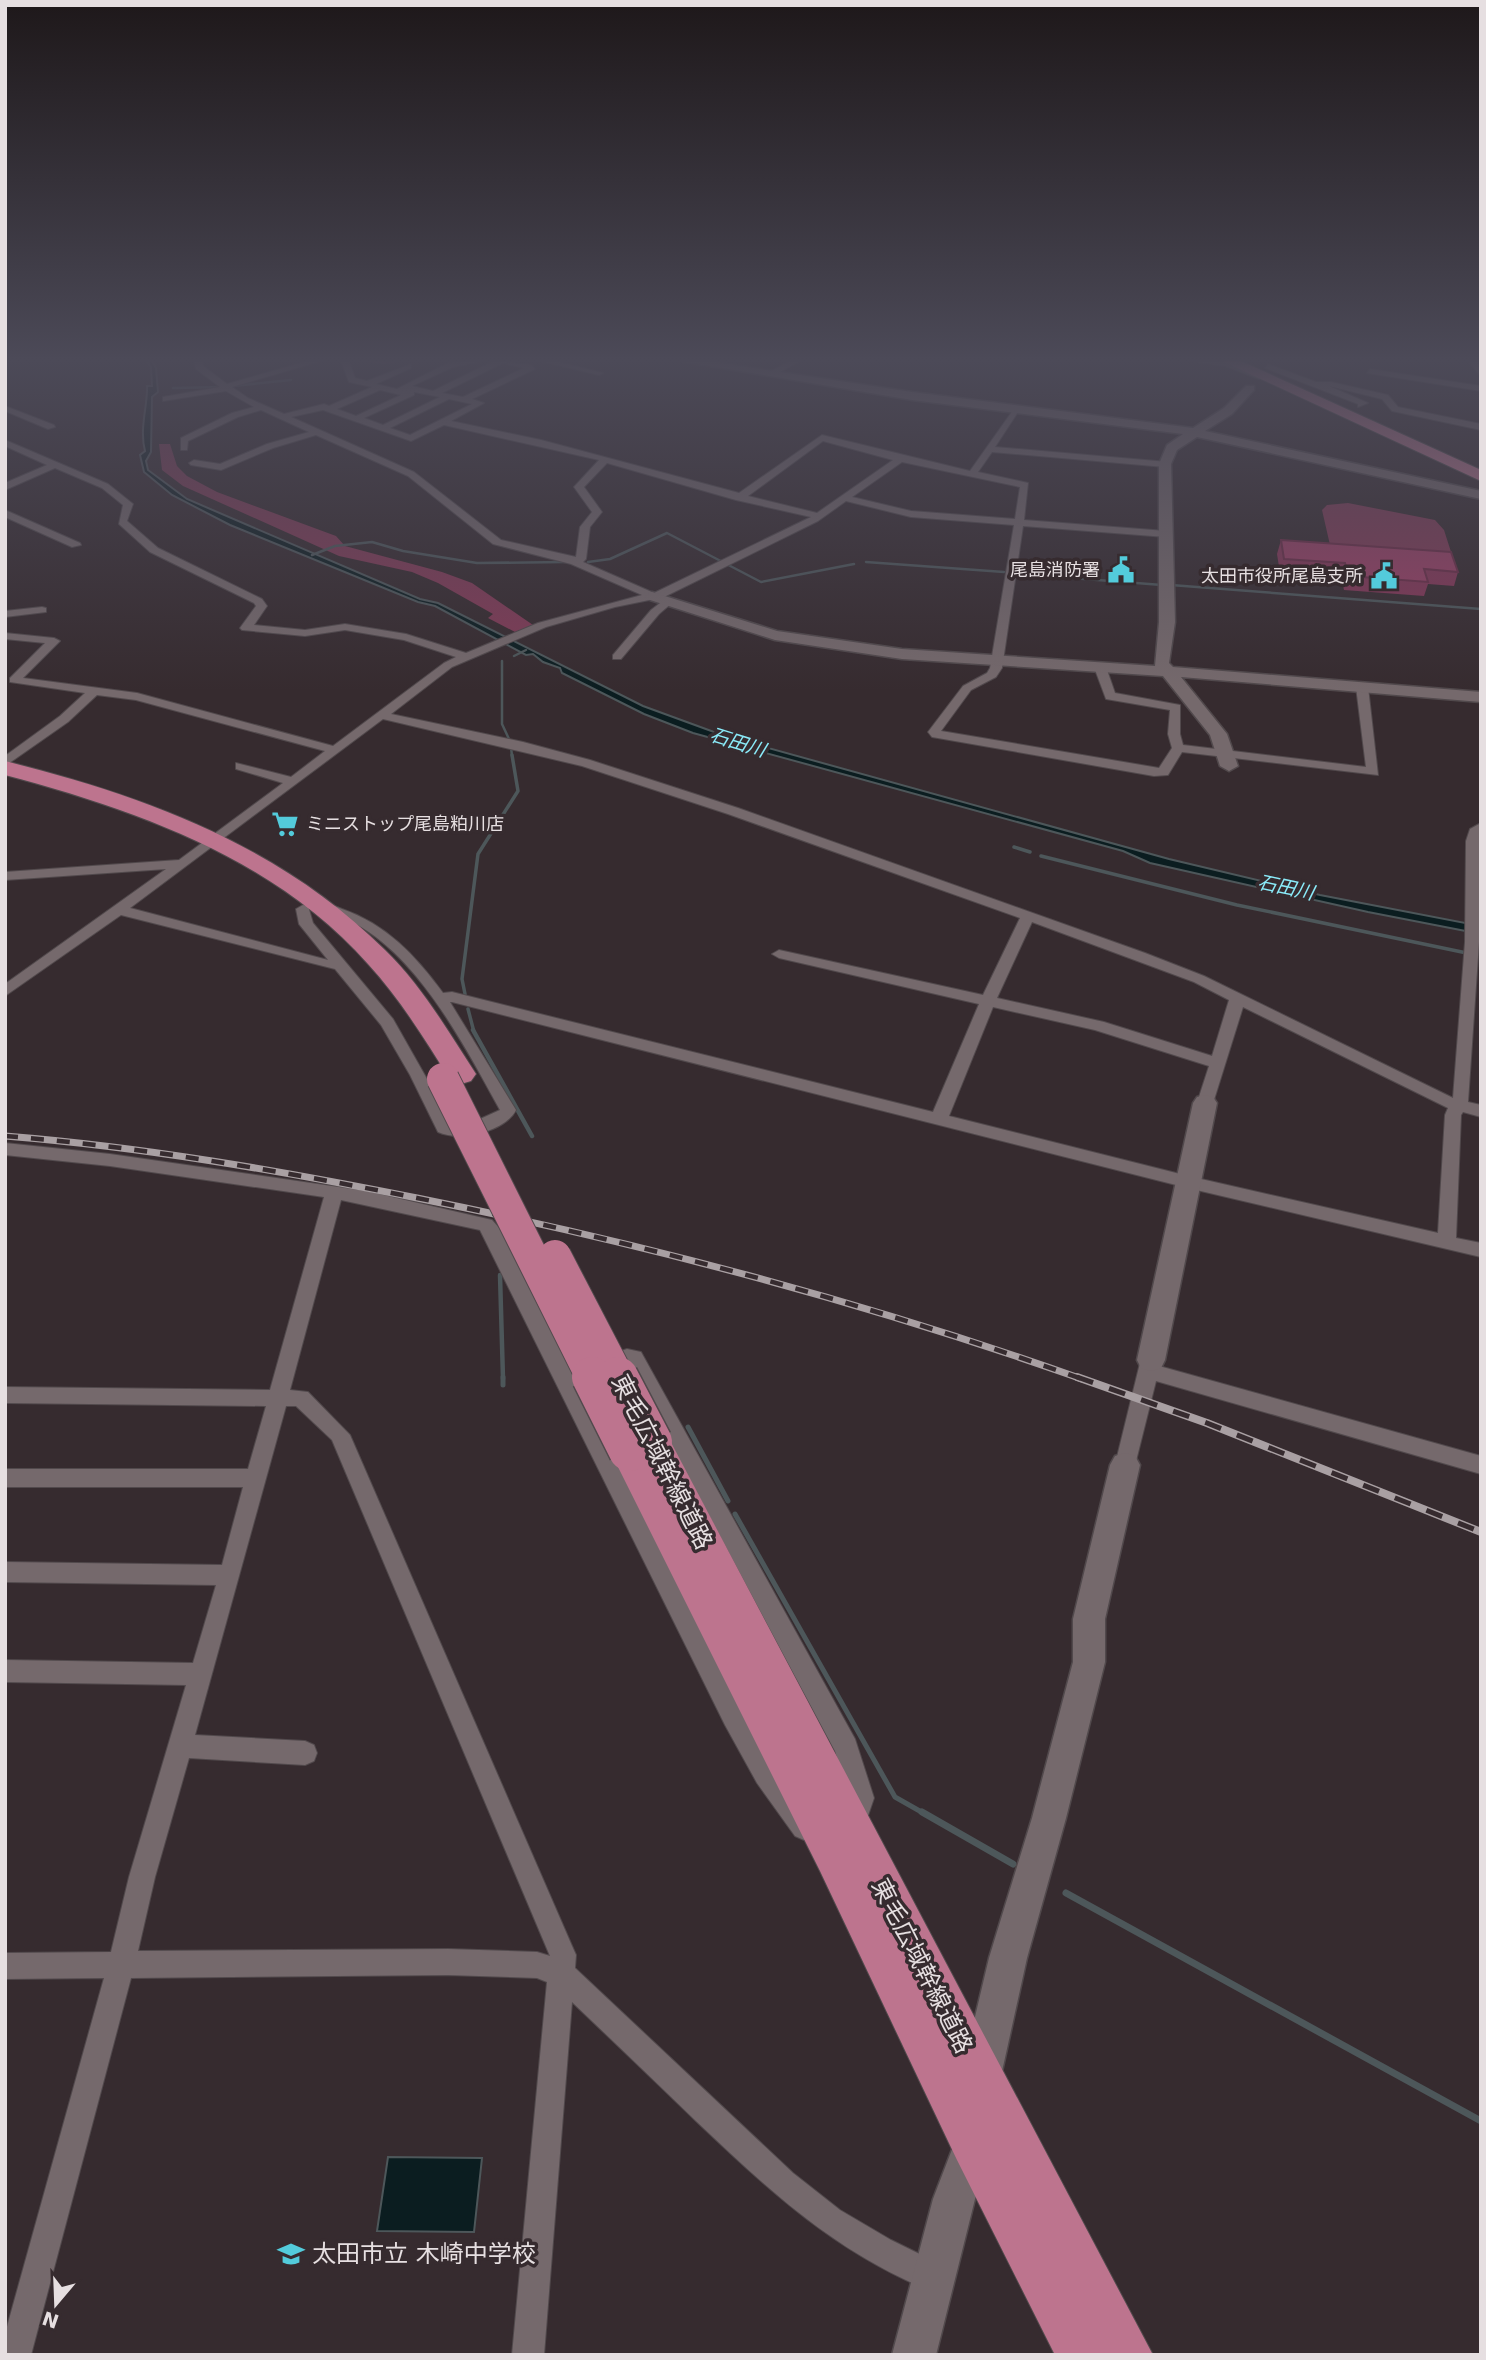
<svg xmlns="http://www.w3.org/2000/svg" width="1486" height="2360" viewBox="0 0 1486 2360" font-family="'DejaVu Sans','Noto Sans JP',sans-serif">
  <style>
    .green { fill: #803b56 }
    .water { fill: #0b1d20; stroke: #4d575a; stroke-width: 2 }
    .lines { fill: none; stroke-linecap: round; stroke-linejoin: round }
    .stream-far4 { stroke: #4d575a; stroke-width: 2.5 }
    .stream-far3 { stroke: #4d575a; stroke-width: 3.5 }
    .stream-far2 { stroke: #4d575a; stroke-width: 4.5 }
    .stream-far1 { stroke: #4d575a; stroke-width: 5 }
    .stream { stroke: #4d575a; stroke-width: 7 }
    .street-casing { stroke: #51494c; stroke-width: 2 }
    .secondary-casing { stroke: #51494c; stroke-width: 3 }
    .highway-casing { stroke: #51494c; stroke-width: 2 }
    .street { fill: #75696c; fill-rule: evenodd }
    .secondary { fill: #75696c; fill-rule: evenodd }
    .highway { fill: #bd748e; fill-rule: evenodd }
    .rail-far1-casing { stroke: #a9a0a3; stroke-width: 7 }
    .rail-casing { stroke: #a9a0a3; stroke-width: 8 }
    .rail-far1 { stroke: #362b2f; stroke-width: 4.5; stroke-dasharray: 13; stroke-linecap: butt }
    .rail { stroke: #362b2f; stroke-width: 5; stroke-dasharray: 17; stroke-linecap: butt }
    .highway-bridge-far1-casing { stroke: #51494c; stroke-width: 34; stroke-linecap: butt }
    .highway-bridge-casing { stroke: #51494c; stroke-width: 43; stroke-linecap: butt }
    .highway-bridge-far1 { stroke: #bd748e; stroke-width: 32 }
    .highway-bridge { stroke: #bd748e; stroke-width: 40 }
    .wall { fill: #843757 }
    .shaded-wall { fill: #6b2d47 }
    .building { fill: #994065; stroke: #6b2d47; stroke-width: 2 }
    .labels { text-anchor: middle; stroke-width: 7; stroke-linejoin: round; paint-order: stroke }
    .far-poi-label { font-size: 18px; fill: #e6dfe1; stroke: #362b2f; text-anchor: end }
    .far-water-label { font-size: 19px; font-style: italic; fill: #8becfa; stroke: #362b2f }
    .near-street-label { font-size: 24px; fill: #e6dfe1; stroke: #362b2f }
    .near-poi-label { font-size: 24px; fill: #e6dfe1; stroke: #362b2f; text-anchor: start }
  </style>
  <rect width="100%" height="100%" fill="#362b2f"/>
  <path class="green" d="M159,444H170L177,466L187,476L217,492L336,536L345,546L442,572L472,583L533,625L515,632L488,618L493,614L438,583L412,572L339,556L183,486L162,470Z
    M1348,503L1435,520L1444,530L1452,555L1330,545L1322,510L1327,505Z"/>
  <path class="water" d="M147,361H152L156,368L158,392L152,397L151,452L146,461L148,470L187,499L420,599L438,603L643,706L725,736L1169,859L1320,895L1481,926V934L1368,912L1150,863L1123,851L693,733L644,714L562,673L560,668L543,662L533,654L526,655L435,606L418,602L230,525L172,495L144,472L140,455L145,451C139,428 148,405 147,386H152L151,367Z
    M388,2157L482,2158L474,2232L377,2231Z"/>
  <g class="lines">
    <path class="stream-far4" d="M233,386L291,380
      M173,388L224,387
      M312,555L335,546L372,542L403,551L477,563L565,562
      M588,562L610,559L667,533L761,582L854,564
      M866,562L1004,572
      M1020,574L1162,585
      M1171,585L1481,609
      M514,656L526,650
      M502,661V724L509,739
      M511,747L512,756"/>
    <path class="stream-far3" d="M1014,847L1030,852
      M1041,856L1237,905L1481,956
      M465,994L462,979L478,854L518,791L512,755
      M468,1009L474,1032"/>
    <path class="stream-far2" d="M473,1030L532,1136
      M500,1275L503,1379"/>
    <path class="stream-far1" d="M503,1377V1385
      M688,1427L728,1501
      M735,1514L895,1797L925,1814"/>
    <path class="stream" d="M922,1812L1013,1864
      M1066,1893L1481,2121"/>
    <g class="street-casing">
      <path id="street" d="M194,361H202L203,366L227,384L308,361H321L232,387L248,398L284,414L324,404L329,406L372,387L349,382L341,361H349L355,378L367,381L411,364V368L376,384L397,389L448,363L482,361L453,367L412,386L433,391L494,361L532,365L535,369L472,399L484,403L451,421L541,440L739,493L822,435L970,471L1016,406L1020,409L995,447L1168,462V466L1165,467L992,452L978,472L1028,483L1024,520L1166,531L1171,534L1166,537L1023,526L1002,668L996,677L971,690L941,731L1159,768L1172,748L1168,734L1170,710L1106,699L1094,667L1100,664L1106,667L1115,693L1180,705V734L1183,745L1366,767L1356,687L1362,683L1368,687L1378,775L1182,752L1168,775L1154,776L932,737L928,732L963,686L987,673L990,668L1014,525L911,517L846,501L818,521L664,597L615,607L546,627L452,667L391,714L523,742L590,760L738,808L1145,953L1204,976L1453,1098L1465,942L1466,841L1470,829L1481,823L1479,942L1468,1102L1481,1105V1117L1463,1112L1461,1115L1456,1238L1481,1243V1257L1188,1188L452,1002H450L516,1110C505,1132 460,1142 438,1132L410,1075L381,1025L335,969L121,915L5,996V984L166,869L5,880V872L179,860L283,783L236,769V763L291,777L325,751L136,700L97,695L68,722L5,766V756L60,716L85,693L10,682V678L45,643L5,639V633L54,638L60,641L23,678L137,693L333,746L444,663L456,657L404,640L345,630L305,636L242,630L240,628L256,606L254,603L150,552L119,524L123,505L102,488L55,468L5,490V483L47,465L5,446V440L108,484L133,504L127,521L158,548L262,599L267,606L254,625L305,630L345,624L406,634L466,653L538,623L642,595L571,564L493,544L408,476L316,435L273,448L221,470L191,465L189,463L194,460L220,464L267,444L309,432L261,410L238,417L188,441L187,450H181V438L232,413L254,407L226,391L163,401V397L220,387L196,369ZM503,363L524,368L463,397L442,393ZM380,390L401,395L356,416L337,409ZM414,392L440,397L383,425L364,418L414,395ZM449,399L472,404L410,435L390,428ZM323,410L411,441L444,425L599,460L574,487L592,512L580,527L576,557L501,540L414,472L291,417ZM823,441L893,460L817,513L748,496ZM902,462L1020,487L1015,519L911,511L852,497ZM607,463L736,500L811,517L654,593L583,562L586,559L590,527L602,512L584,487ZM383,719L582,766L728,814L1020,918L983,995L779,950L772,954L779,958L979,1004L933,1112L452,992L443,993C416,956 386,924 342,909C335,906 329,903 321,905V911C333,915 345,918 356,924C421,960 465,1047 500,1110L469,1124L453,1125L393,1019L313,923L308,906L303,905L296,909L299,924L328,960L130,908ZM1032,922L1194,982L1229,1000L1212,1056L1104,1022L997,998ZM993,1007L1095,1030L1209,1066L1197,1103L1205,1109L1213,1103L1243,1007L1448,1108L1445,1115L1438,1233L1188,1176L949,1116Z
        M540,361H555L603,373L599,375Z
        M790,361H800L773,376L766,374Z
        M1191,361L1226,362L1263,377L1259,379L1225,366Z
        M1469,361H1477L1481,368V377Z
        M1268,364L1316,382H1331L1388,395L1398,407L1481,424V430L1392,411L1382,399L1329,386L1368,403L1358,407V404L1265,368Z
        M1370,369L1481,386V391L1367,373Z
        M5,406L54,425L55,427L48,429L5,411Z
        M5,510L80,543L81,545L72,547L5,517Z
        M664,600L673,602L659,614L621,659H613V655L651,610Z
        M42,607L46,608V612L5,617V611Z
        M5,1143L110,1154L366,1191L492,1220L500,1229L570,1368L627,1349L641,1352L855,1739L874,1798L862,1833L853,1837L844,1833L840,1824L850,1798L835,1751L631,1369L627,1365L587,1376L580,1382L581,1392L741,1709L775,1765L813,1818L817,1827L813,1836L804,1840L795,1836L757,1783L725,1725L480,1230L341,1200L290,1390L308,1392L350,1435L572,1946L576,1955L575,1968L793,2173L840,2210L891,2240L944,2266L948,2277L944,2288L933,2292C835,2252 771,2192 696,2121C655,2081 614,2042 572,2002L544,2355H512L547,1982L537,1978L448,1975L131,1978L31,2355H5V2334L104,1978L5,1979V1953L111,1952L129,1877L186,1685L5,1682V1660L193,1663L216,1585L5,1582V1562L222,1565L243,1487H5V1469H248L266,1406L5,1403V1387L270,1390L324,1197L110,1166L5,1155ZM286,1406H296L332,1440L550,1956L537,1952L448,1949L138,1951L155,1877L189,1758L305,1765L314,1761L317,1753L314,1745L305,1741L195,1735Z
        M1150,1355L1157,1357L1159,1366L1481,1456V1474L1156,1381L1135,1465L1132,1471L1125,1474L1118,1471L1115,1465L1140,1363L1143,1357Z"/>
    </g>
    <g class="secondary-casing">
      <path id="secondary" d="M680,361H708L912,392L1193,428L1224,408L1246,386H1254V390L1232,414L1205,431L1481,491V499L1197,437L1177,450L1171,464L1175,622L1169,663L1173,667L1481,692V702L1181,677L1227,734L1238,766L1229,771L1220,766L1210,735L1163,676L902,659L775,640L647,599L645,596L652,592L777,631L902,649L1155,666L1159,622V464L1167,445L1183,434L912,400Z
        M1205,1095L1213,1097L1217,1103L1165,1360L1161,1368L1151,1371L1141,1368L1137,1360L1193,1103L1197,1097Z
        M1125,1453L1135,1456L1140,1465L1105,1619V1662L1066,1818L1027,1958L1001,2076L995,2090L981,2096L967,2090L961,2076L989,1958L1032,1818L1073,1662V1619L1110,1465L1115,1456Z
        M975,2120L989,2126L995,2140L975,2199L936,2355H892L933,2199L961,2126Z"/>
    </g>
    <g class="highway-casing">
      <path id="highway" d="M1222,361H1241L1481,470V481Z
        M5,761C145,796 281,846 385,950C422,986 448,1031 476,1074L471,1081L461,1084L451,1081C425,1040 401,1000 368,964C275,859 137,810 5,775Z
        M652,1427L665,1431L1153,2355H1055L957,2160L820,1871L610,1451L616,1440L629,1435L636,1438L639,1431Z"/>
    </g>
    <use href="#street" class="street"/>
    <use href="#secondary" class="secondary"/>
    <use href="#highway" class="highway"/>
    <g class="rail-far1-casing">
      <path id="rail-far1" d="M5,1136C144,1147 281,1171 417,1198C642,1243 865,1302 1082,1379"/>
    </g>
    <g class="rail-casing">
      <path id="rail" d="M1077,1377L1207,1423L1481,1532"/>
    </g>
    <use href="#rail-far1" class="rail-far1"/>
    <use href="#rail" class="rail"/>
    <g class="highway-bridge-far1-casing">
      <path id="highway-bridge-far1" d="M443,1079L593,1379
        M555,1256L619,1379"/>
    </g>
    <g class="highway-bridge-casing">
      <path id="highway-bridge" d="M592,1377L629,1451
        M618,1377L652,1442"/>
    </g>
    <use href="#highway-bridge-far1" class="highway-bridge-far1"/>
    <use href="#highway-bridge" class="highway-bridge"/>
  </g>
  <path class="wall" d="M360,361H404L384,364Z
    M1281,540L1458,572L1454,586L1428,584L1424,596L1344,590L1341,577L1280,573L1277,554Z"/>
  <path class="shaded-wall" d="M384,361H404L384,364Z"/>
  <path class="building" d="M1281,540L1451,552L1458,572L1424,569L1428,582L1348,576L1345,563L1284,559Z"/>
  <linearGradient id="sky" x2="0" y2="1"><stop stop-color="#1e181a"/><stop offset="0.52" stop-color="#4c4a58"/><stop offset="1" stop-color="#4c4a58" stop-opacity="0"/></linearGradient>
  <rect width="1486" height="691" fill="url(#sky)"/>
  <defs>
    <g id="civic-bare" transform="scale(2.1)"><path d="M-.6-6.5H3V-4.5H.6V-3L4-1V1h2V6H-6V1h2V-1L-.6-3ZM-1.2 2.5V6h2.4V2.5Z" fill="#53cbdb" stroke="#362b2f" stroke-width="2.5" paint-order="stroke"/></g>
    <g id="supermarket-bare" transform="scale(2.1)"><path d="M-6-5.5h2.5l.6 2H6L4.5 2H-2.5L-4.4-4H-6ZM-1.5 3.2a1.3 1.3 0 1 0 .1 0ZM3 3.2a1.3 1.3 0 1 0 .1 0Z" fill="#53cbdb" stroke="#362b2f" stroke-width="2.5" paint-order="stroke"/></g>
    <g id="school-bare" transform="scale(2.1)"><path d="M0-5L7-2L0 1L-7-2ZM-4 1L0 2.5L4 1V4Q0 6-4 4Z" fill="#53cbdb" stroke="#362b2f" stroke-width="2.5" paint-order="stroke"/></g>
  </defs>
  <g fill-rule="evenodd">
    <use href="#civic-bare" x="1121" y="570"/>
    <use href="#civic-bare" x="1384" y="576"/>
    <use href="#supermarket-bare" x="285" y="824"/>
    <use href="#school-bare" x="291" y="2254"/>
  </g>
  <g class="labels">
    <g class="far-poi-label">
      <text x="1100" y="576">尾島消防署</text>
      <text x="1363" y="582">太田市役所尾島支所</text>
      <text x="306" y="830" text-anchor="start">ミニストップ尾島粕川店</text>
    </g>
    <g class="far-water-label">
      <text transform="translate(738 742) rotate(17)" y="7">石田川</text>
      <text transform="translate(1286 887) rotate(12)" y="7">石田川</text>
    </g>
    <g class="near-street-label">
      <text transform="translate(662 1462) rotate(63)" y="8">東毛広域幹線道路</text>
      <text transform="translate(922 1966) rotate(63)" y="8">東毛広域幹線道路</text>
    </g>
    <g class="near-poi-label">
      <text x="312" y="2262">太田市立 木崎中学校</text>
    </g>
  </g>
  <rect width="1486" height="2360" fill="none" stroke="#e6dfe1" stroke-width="14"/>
  <g transform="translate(56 2304) rotate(199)" stroke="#362b2f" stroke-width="5" paint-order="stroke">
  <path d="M0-5L12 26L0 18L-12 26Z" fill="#e6dfe1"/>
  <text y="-10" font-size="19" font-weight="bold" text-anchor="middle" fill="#e6dfe1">N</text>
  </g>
</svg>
